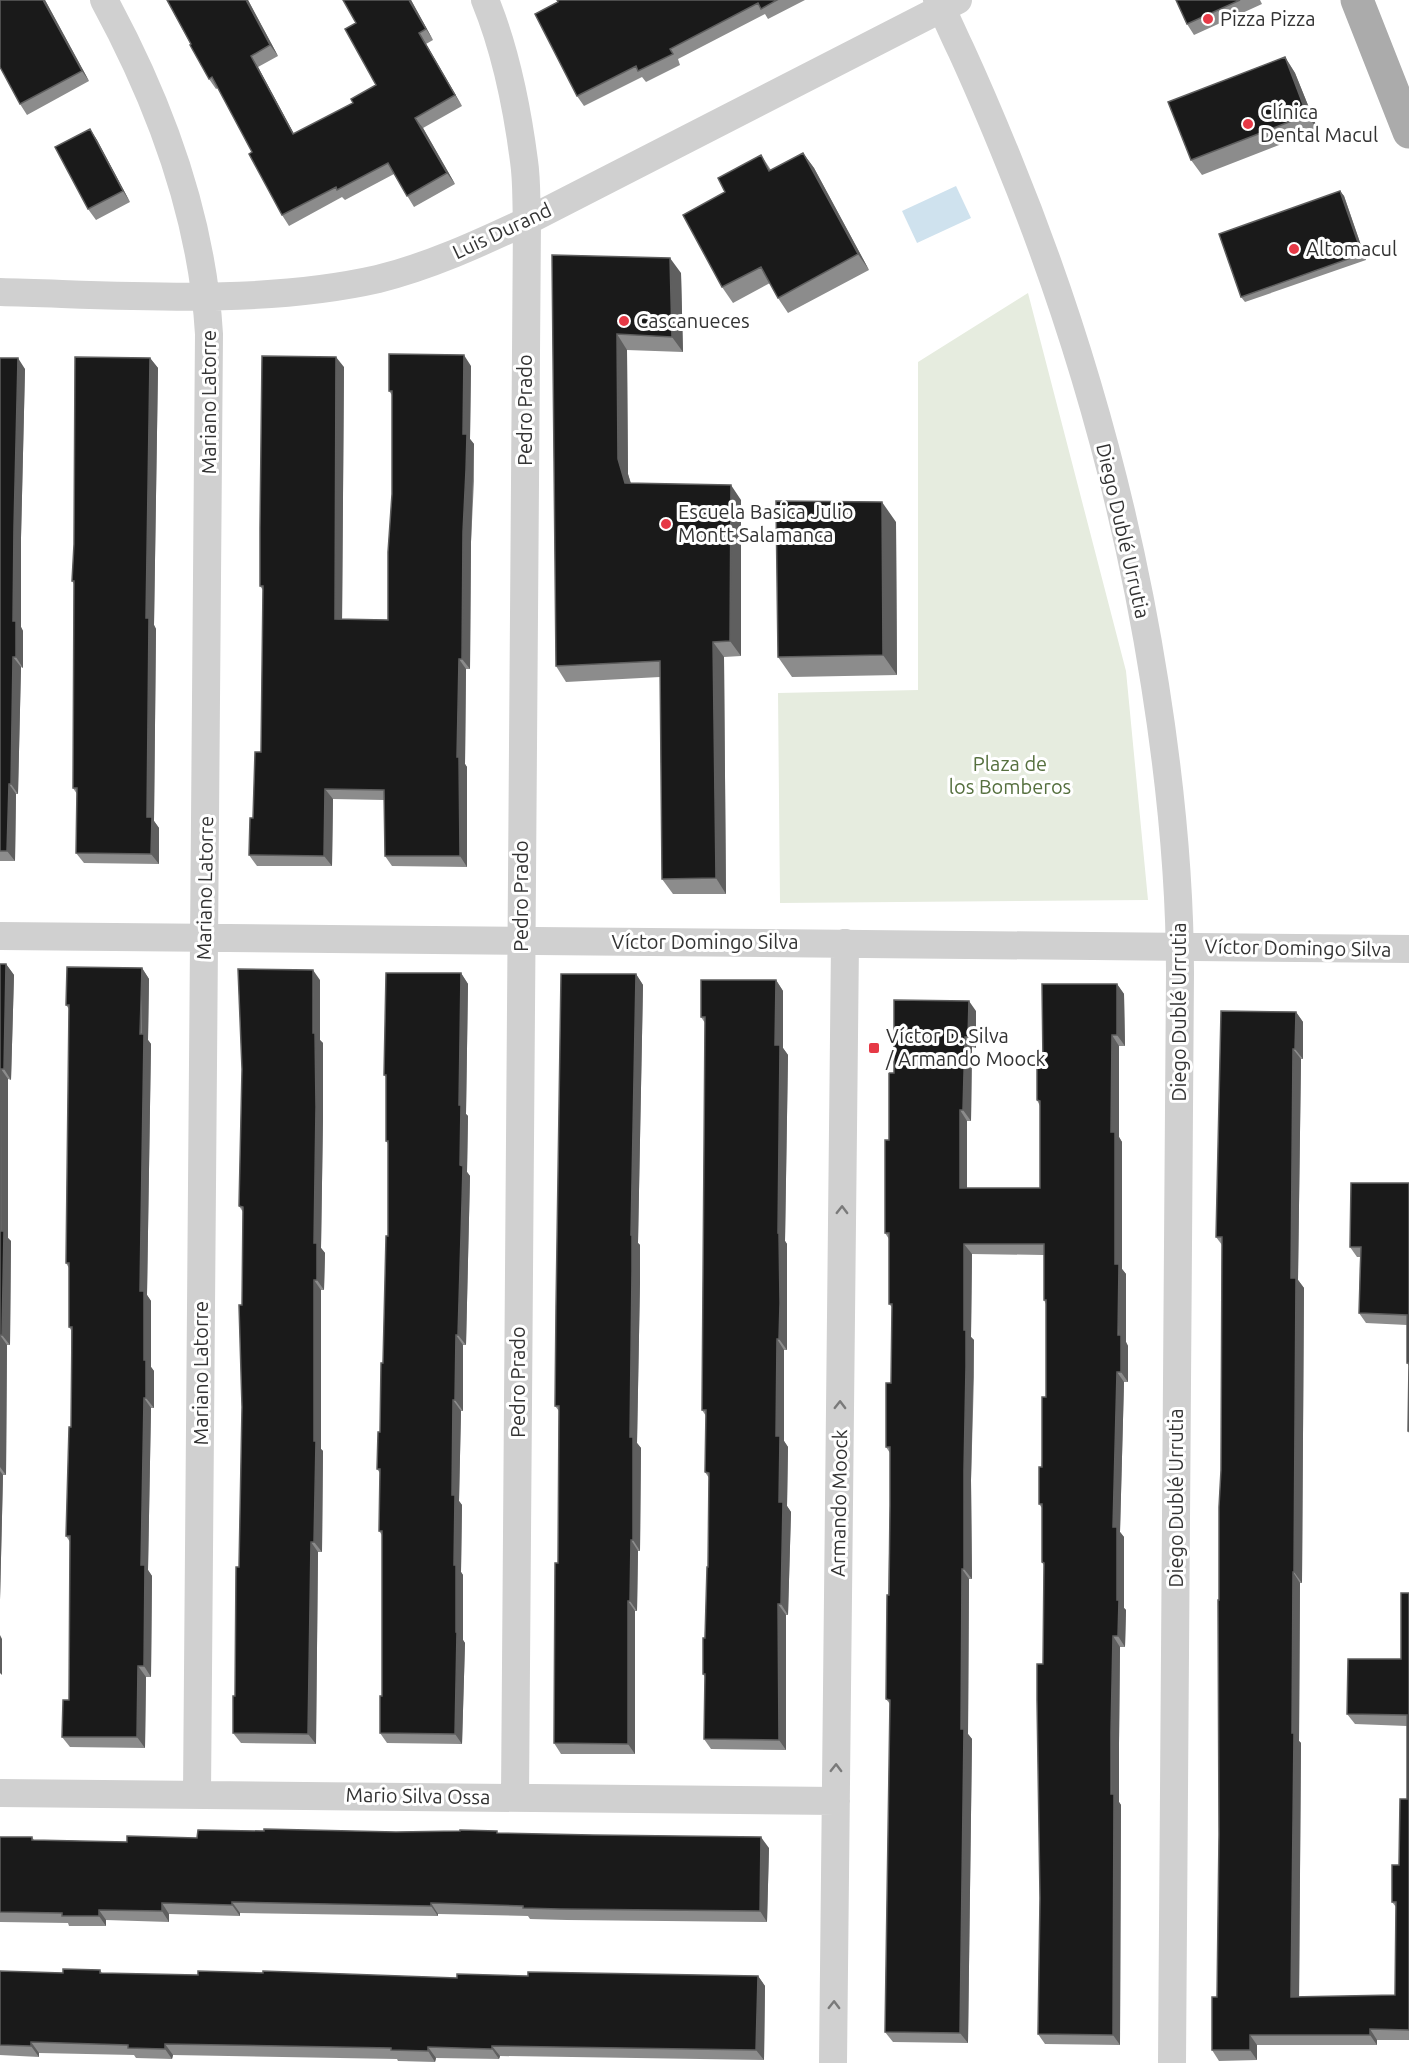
<svg xmlns="http://www.w3.org/2000/svg" width="1409" height="2063" viewBox="0 0 1409 2063" font-family="Ubuntu,sans-serif">
  <style>
    .green { fill: #e6ecdf }
    .water { fill: #cfe2ee }
    .lines { fill: none; stroke-linecap: round; stroke-linejoin: round }
    .street { stroke: #d0d0d0; stroke-width: 28 }
    .primary { stroke: #ababab; stroke-width: 33 }
    .wall { fill: #8c8c8c }
    .shaded-wall { fill: #5f5f5f }
    .building { fill: #1a1a1a; stroke: #5f5f5f; stroke-width: 1.5 }
    .oneway { stroke: #7a7a7a }
    .poi-dot { fill: #e63946; stroke: #fff; stroke-width: 2 }
    .labels { text-anchor: middle; stroke-width: 6; stroke-linejoin: round; paint-order: stroke }
    .poi-label { font-size: 20px; fill: #333; stroke: #fff; text-anchor: start }
    .street-label { font-size: 20px; fill: #333; stroke: #fff }
    .park-label { font-size: 20px; fill: #56703f; stroke: #fff }
  </style>
  <rect width="100%" height="100%" fill="#fff"/>
  <path class="green" d="M1028,293L1126,671L1148,900L780,903L778,693L918,690V362Z"/>
  <path class="water" d="M956,186L971,218L917,243L902,211Z"/>
  <g class="lines">
    <path class="street" d="M104,0C160,103 202,216 209,334L197,1794
      M485,0C506,51 517,107 524,161C527,181 526,202 527,221L515,1797
      M937,0C946,16 953,34 961,50C978,87 994,125 1009,162C1078,331 1127,506 1155,685C1170,780 1180,877 1180,973L1172,2063
      M0,292C122,295 259,306 378,279C430,266 478,244 527,221L958,0
      M0,936L1409,949
      M0,1793L836,1801
      M833,2063L845,943"/>
    <path class="primary" d="M1357,0L1409,132"/>
  </g>
  <path class="wall" d="M0,0H45L89,81L27,115L20,104Z
    M167,0H248L278,56L258,67L294,134L353,103L376,85L411,0L433,40L426,44L462,106L423,128L455,184L414,207L394,174L345,200L342,197L289,226L282,215L252,152L218,88L216,89L209,79Z
    M557,0H805L768,19L765,14L678,59L680,65L646,82L642,77L584,106L577,96Z
    M1176,0H1260L1262,4L1194,35L1187,24Z
    M1285,57L1295,73L1318,130L1202,175L1191,160Z
    M90,129L97,140L130,202L96,220L88,209Z
    M803,153L814,168L869,270L788,313L778,298L770,283L733,303L722,287L725,192L761,155L771,170Z
    M1340,191L1344,196L1366,260L1245,302L1241,297Z
    M552,255L681,273L683,352L627,350L628,474L631,483L741,500V656L724,657L726,894H673L662,879L660,677L566,682L556,666Z
    M0,358L25,369L21,538V627L23,631V668L21,667L18,794H16L15,861H0Z
    M150,358L158,368L154,625L156,629L154,821L159,828V864L84,863L76,853L77,794L73,788L74,584L72,581Z
    M471,366L470,439L474,444V481L471,542L470,669H466L465,764L467,767V867L392,866L385,856L384,800L333,799L332,866H257L249,855L261,752L263,590L260,586L344,367L342,619L388,620L392,494V395L389,391Z
    M896,522L897,675L792,677L778,657Z
    M0,964H6L14,975L11,1080L8,1079V1238L11,1241L10,1345H7L6,1475H3L0,1600Z
    M142,968L149,979L148,1040L151,1044L147,1295L151,1301V1367L154,1371V1408H151L148,1570L152,1576L151,1677H146L145,1748L70,1747L62,1737L69,1700L70,1542L66,1536L71,1427V1330L69,1327V1268L66,1263L69,1009L66,1005Z
    M461,973L468,984L466,1114L468,1116L467,1172L470,1176L466,1345H463V1411H461L459,1501L462,1505L461,1572L463,1575V1640L465,1643L462,1744L387,1743L380,1733L382,1696V1535L379,1531L380,1473L377,1469L380,1432L388,1236V1144L386,1141V1077L384,1075Z
    M636,974L643,985L638,1243L640,1245V1282L637,1443L641,1448L640,1551H638L637,1611H635V1754H561L554,1743L558,1563L559,1411L555,1406Z
    M320,980V1040L323,1043V1118L321,1248L325,1253L324,1290H321V1449L323,1451L322,1552H318L316,1744L241,1743L233,1733L235,1696L239,1567L242,1407V1305L243,1212L239,1206Z
    M776,980L783,991V1048L788,1055L785,1241L787,1244V1350H784V1441L788,1447L787,1506L791,1512L788,1615H786V1750L711,1749L704,1739L705,1677L703,1674L708,1567L709,1478L705,1472L706,1416L702,1410L705,1023L701,1017Z
    M1117,984L1124,994L1125,1046H1119V1137L1122,1142V1269L1126,1274V1342L1128,1346V1382H1124L1120,1532L1124,1537V1608L1126,1610L1125,1647H1120L1119,1743V1802L1121,1805L1120,2045L1045,2044L1038,2034L1043,1664L1044,1565L1042,1562V1508L1039,1504L1046,1397V1304L1044,1300V1255L972,1254L971,1337L974,1340V1377L971,1480L972,1579H969L968,1734L972,1739L968,2043L893,2042L885,2032L890,1704L886,1699L890,1505V1453L886,1447L891,1383L892,1307L889,1304V1239L885,1233L889,1140L894,1073L976,1011V1048L972,1047L971,1121H967V1188H1040V1106L1037,1100L1043,1064Z
    M1296,1012L1303,1022V1059H1301L1298,1280L1304,1288L1302,1583H1300L1299,1741L1301,1743L1299,1997L1395,1995L1396,1907L1392,1902L1399,1865L1407,1799V1726L1355,1724L1347,1714L1401,1659L1409,1593V2040H1377V2045H1257V2060L1219,2061L1212,2050L1217,1997L1219,1834L1222,1245L1216,1237Z
    M1409,1183V1433L1408,1431L1409,1366L1407,1363V1325L1366,1323L1359,1313L1360,1257H1357L1350,1247Z
    M396,1832L499,1833L769,1848L767,1922L567,1920L530,1919L528,1916L438,1914V1916L240,1913V1916L169,1914V1922L106,1920V1926H69L68,1923L0,1922V1837H32L34,1840L127,1842L197,1838Z
    M100,1970L102,1973L198,1975L457,1978L528,1976H758L765,1986L764,2060L500,2056L499,2059L436,2058L435,2062L398,2061L397,2059L173,2055L172,2059L136,2058L134,2055L39,2053V2057L0,2055V1971L63,1973Z"/>
  <path class="shaded-wall" d="M43,0H45L89,81L82,71Z
    M246,0H248L278,56L270,45Z
    M409,0H411L433,40L426,29Z
    M419,33L426,44L462,106L455,95Z
    M251,56L258,67L300,145L293,134Z
    M1285,57L1295,73L1318,130L1307,115Z
    M415,118L423,128L455,184L447,173Z
    M90,129L97,140L130,202L123,191Z
    M803,153L814,168L869,270L858,254Z
    M1340,191L1344,196L1366,260L1362,254Z
    M670,258L681,273L683,352L672,337Z
    M617,334L627,350L628,474L635,499L625,483L618,459Z
    M464,355L471,366L470,439L474,444L471,542L470,669L462,659L463,434Z
    M336,357L344,367L342,630L335,619Z
    M18,358L25,369L21,538V627L23,631V668L16,657L13,621L14,527Z
    M150,358L158,368L154,625L156,629L154,821L159,828V864L151,854L147,817L146,618Z
    M731,485L741,500V656L730,641Z
    M882,502L896,522L897,675L883,655Z
    M713,642L724,657L726,894L716,878Z
    M13,657L21,667L18,794L11,784Z
    M459,659L466,669L465,764L467,767V867L460,856L457,757Z
    M9,784L16,794L15,861L7,851Z
    M325,789L333,799L332,866L324,856Z
    M6,964L14,975L11,1080L4,1069Z
    M142,968L149,979L148,1040L151,1044L147,1295L151,1301V1367L154,1371V1408L146,1398L140,1291Z
    M313,970L320,980V1040L323,1043V1118L321,1248L325,1253L324,1290L317,1280L314,1243Z
    M461,973L468,984L466,1114L468,1116L467,1172L470,1176L466,1345L458,1335L460,1165L459,1105Z
    M636,974L643,985L638,1243L640,1245V1282L637,1443L641,1448L640,1551L633,1540L630,1437L631,1235Z
    M776,980L783,991V1048L788,1055L785,1241L787,1244V1350L779,1339L775,1045Z
    M1117,984L1124,994L1125,1046L1117,1035Z
    M969,1001L976,1011V1048L968,1037Z
    M1296,1012L1303,1022V1059L1295,1049Z
    M1112,1035L1119,1046V1137L1122,1142V1269L1126,1274V1342L1128,1346V1382L1121,1372L1115,1264L1111,1132Z
    M965,1037L972,1047L971,1121L963,1110Z
    M1293,1049L1301,1059L1298,1280L1304,1288L1302,1583L1294,1572L1291,1278Z
    M1,1069L8,1079V1238L11,1241L10,1345L2,1335Z
    M960,1110L967,1121V1198L960,1188Z
    M964,1244L972,1254L971,1337L974,1340L971,1480L972,1579L964,1569Z
    M314,1280L321,1290V1449L323,1451L322,1552L314,1542Z
    M0,1335L7,1345L6,1475L0,1467Z
    M456,1335L463,1345V1411L455,1400Z
    M777,1339L784,1350V1441L788,1447L787,1506L791,1512L788,1615L781,1604L779,1502L776,1436Z
    M1117,1372L1124,1382L1120,1532L1124,1537V1608L1126,1610L1125,1647L1118,1636L1113,1527Z
    M144,1398L151,1408L148,1570L152,1576L151,1677L144,1666L141,1565Z
    M453,1400L461,1411L459,1501L462,1505L461,1572L463,1575V1640L465,1643L462,1744L455,1734L456,1632L452,1495Z
    M0,1471L3,1475L0,1600Z
    M631,1540L638,1551L637,1611L630,1601Z
    M311,1542L318,1552L316,1744L308,1734Z
    M962,1569L969,1579L968,1734L972,1739L968,2043L960,2033Z
    M1293,1572L1300,1583L1299,1741L1301,1743L1299,2007L1291,1997Z
    M628,1601L635,1611V1754L628,1744Z
    M778,1604L786,1615V1750L779,1740Z
    M0,1635L2,1639V1675L0,1673Z
    M1113,1636L1120,1647L1119,1743V1802L1121,1805L1120,2045L1113,2035L1111,1732Z
    M138,1666L146,1677L145,1748L137,1737Z
    M761,1837L769,1848L767,1922L760,1911Z
    M232,1902L240,1913V1916L232,1905Z
    M162,1903L169,1914V1922L162,1911Z
    M431,1903L438,1914V1916L431,1906Z
    M99,1910L106,1920V1926L99,1916Z
    M758,1976L765,1986L764,2060L756,2050Z
    M1370,2029L1377,2040V2045L1370,2035Z
    M1250,2035L1257,2045V2060L1250,2050Z
    M31,2042L39,2053V2057L31,2046Z
    M165,2044L173,2055L172,2059L165,2049Z
    M492,2046L500,2056L499,2059L492,2049Z
    M428,2047L436,2058L435,2062L428,2051Z"/>
  <path class="building" d="M0,0H43L82,71L20,104L0,67Z
    M167,0H246L270,45L251,56L293,134L353,103L351,99L376,85L345,29L356,23L343,0H409L426,29L419,33L455,95L415,118L447,173L407,196L388,163L337,190L336,187L282,215L249,154L252,152L212,77L209,79L190,45L191,44Z
    M557,0H777L761,9L758,3L670,49L673,54L638,71L636,66L577,96L535,14L558,2Z
    M1176,0H1240L1187,24Z
    M1285,57L1307,115L1191,160L1168,102Z
    M90,129L123,191L88,209L55,147Z
    M803,153L858,254L778,298L761,267L722,287L683,215L725,192L718,178L761,155L769,171Z
    M1340,191L1362,254L1241,297L1219,234Z
    M552,255L670,258L672,337L617,334L618,459L625,483L731,485L730,641L713,642L716,878L662,879L660,661L556,666Z
    M389,354L464,355L463,434H467L466,470L463,532L462,659H459L457,757H459L460,856H385L384,790L325,789L324,856L249,855L250,818H253L255,752H261L263,586H260V528L262,356L336,357L335,619L388,620V552L392,494V391H389Z
    M75,357L150,358L146,618H149L147,817H152L151,854L76,853L77,788H73L74,581H72L74,544Z
    M0,358H18L14,527L13,621H16V657H13L11,784H9L7,851H0Z
    M776,501L882,502L883,655L778,657Z
    M0,964H6L4,1069H1V1231H4L2,1335H0Z
    M67,967L142,968L140,1034H144L140,1291H144V1360H146V1398H144L141,1565H145L144,1666H138L137,1737H62L63,1700H69L70,1536H66L69,1427H71L72,1327H69V1263H66L69,1005H66Z
    M238,969L313,970V1033H315L316,1107L314,1243H317V1280H314V1441H316L314,1542H311L308,1734L233,1733V1696H235L236,1567H239L242,1407L239,1305H242L243,1207L239,1206L242,1069Z
    M386,973H461L459,1105H461L460,1165L463,1166L462,1202L458,1335H456L455,1400H453L452,1495H455L454,1565H456V1632H457L455,1734L380,1733V1696H382V1531H379L380,1469H377L378,1432H380L381,1363H383L386,1236H388V1141H386V1075H384Z
    M561,974H636L631,1235H632V1271L630,1437H633V1540H631L630,1601H628V1744L554,1743L555,1563H558L559,1406H555L556,1307Z
    M701,980H776L775,1045H780L778,1233H779L780,1303L779,1339H777L776,1436H780L779,1502H783L781,1604H778L779,1740L704,1739L705,1674H703V1638H705L707,1567H708L709,1473L705,1472L706,1410H702L705,1017H701Z
    M1042,984H1117V1035H1112L1111,1132H1115V1264H1119L1118,1335H1121V1372H1117L1113,1527H1117V1600H1119L1118,1636H1113L1111,1732V1794H1114L1113,2035L1038,2034L1040,1898L1037,1700V1664H1043L1044,1563L1042,1562V1504H1039V1467H1042V1397H1046V1300H1044V1244H964V1330H966V1367L964,1470V1569H962L961,1729H964L960,2033L885,2032L890,1700L886,1699L887,1595H889L890,1505V1447H886V1383H891L892,1304H889V1233H885V1140H889V1073H894V1000L969,1001L968,1037H965L963,1110H960V1188H1040V1101L1037,1100V1064H1043Z
    M1221,1011L1296,1012L1295,1049H1293L1291,1278H1296L1294,1572H1293L1292,1733H1294L1291,1997L1395,1995L1396,1902H1392V1865H1399L1400,1799H1407V1715L1347,1714L1348,1659H1401V1593H1409V2030L1370,2029V2035H1250V2050H1212V1997H1217L1219,1834L1218,1600H1219V1507L1221,1470L1222,1237H1216Z
    M1351,1183H1409V1431H1408L1409,1363H1407V1315L1359,1313L1361,1247H1350Z
    M264,1829L396,1832L460,1831V1830L497,1831V1833L593,1835L761,1837L760,1911L560,1909L523,1908V1906L431,1903V1906L232,1902V1905L162,1903V1911L99,1910V1916H62V1913L0,1912V1837H32V1840L127,1842V1836L197,1838L198,1830L264,1831Z
    M63,1969L100,1970V1973L198,1975V1971L263,1973V1971L457,1978V1974L528,1976V1972L758,1976L756,2050L492,2046V2049L428,2047V2051L391,2050V2048L165,2044V2049L128,2048V2045L31,2042V2046L0,2045V1971L63,1973Z"/>
  <defs><path id="oneway-chevron" d="M-2-3.5L2.5 0L-2 3.5" fill="none" stroke-width="1.6" stroke-linecap="round" stroke-linejoin="round" transform="scale(1.5)"/></defs>
  <g class="oneway">
    <use href="#oneway-chevron" transform="translate(842 1210) rotate(-89)"/>
    <use href="#oneway-chevron" transform="translate(840 1405) rotate(-89)"/>
    <use href="#oneway-chevron" transform="translate(836 1768) rotate(-89)"/>
    <use href="#oneway-chevron" transform="translate(834 2005) rotate(-89)"/>
  </g>
  <g class="poi-dot">
    <circle cx="1208" cy="19" r="6"/>
    <circle cx="1248" cy="124" r="6"/>
    <circle cx="1294" cy="249" r="6"/>
    <circle cx="624" cy="321" r="6"/>
    <circle cx="666" cy="524" r="6"/>
    <rect x="868" y="1042" width="12" height="12" rx="3"/>
  </g>
  <g class="labels">
    <g class="poi-label">
      <text x="1220" y="26">Pizza Pizza</text>
      <text x="1260" y="119">Clínica<tspan x="1260" dy="23">Dental Macul</tspan></text>
      <text x="1306" y="256">Altomacul</text>
      <text x="636" y="328">Cascanueces</text>
      <text x="678" y="519">Escuela Basica Julio<tspan x="678" dy="23">Montt Salamanca</tspan></text>
      <text x="886" y="1043">Víctor D. Silva<tspan x="886" dy="23">/ Armando Moock</tspan></text>
    </g>
    <g class="street-label">
      <text transform="translate(502 231) rotate(-25)" y="7">Luis Durand</text>
      <text transform="translate(209 402) rotate(-90)" y="7">Mariano Latorre</text>
      <text transform="translate(525 410) rotate(-90)" y="7">Pedro Prado</text>
      <text transform="translate(1123 531) rotate(77)" y="7">Diego Dublé Urrutia</text>
      <text transform="translate(205 888) rotate(-89)" y="7">Mariano Latorre</text>
      <text transform="translate(521 896) rotate(-90)" y="7">Pedro Prado</text>
      <text x="705" y="949">Víctor Domingo Silva</text>
      <text transform="translate(1298 948) rotate(1)" y="7">Víctor Domingo Silva</text>
      <text transform="translate(1179 1012) rotate(-90)" y="7">Diego Dublé Urrutia</text>
      <text transform="translate(201 1373) rotate(-90)" y="7">Mariano Latorre</text>
      <text transform="translate(518 1382) rotate(-90)" y="7">Pedro Prado</text>
      <text transform="translate(1176 1498) rotate(-90)" y="7">Diego Dublé Urrutia</text>
      <text transform="translate(839 1503) rotate(-89)" y="7">Armando Moock</text>
      <text transform="translate(418 1796) rotate(1)" y="7">Mario Silva Ossa</text>
    </g>
    <g class="park-label">
      <text x="1010" y="771">Plaza de<tspan x="1010" dy="23">los Bomberos</tspan></text>
    </g>
  </g>
</svg>
